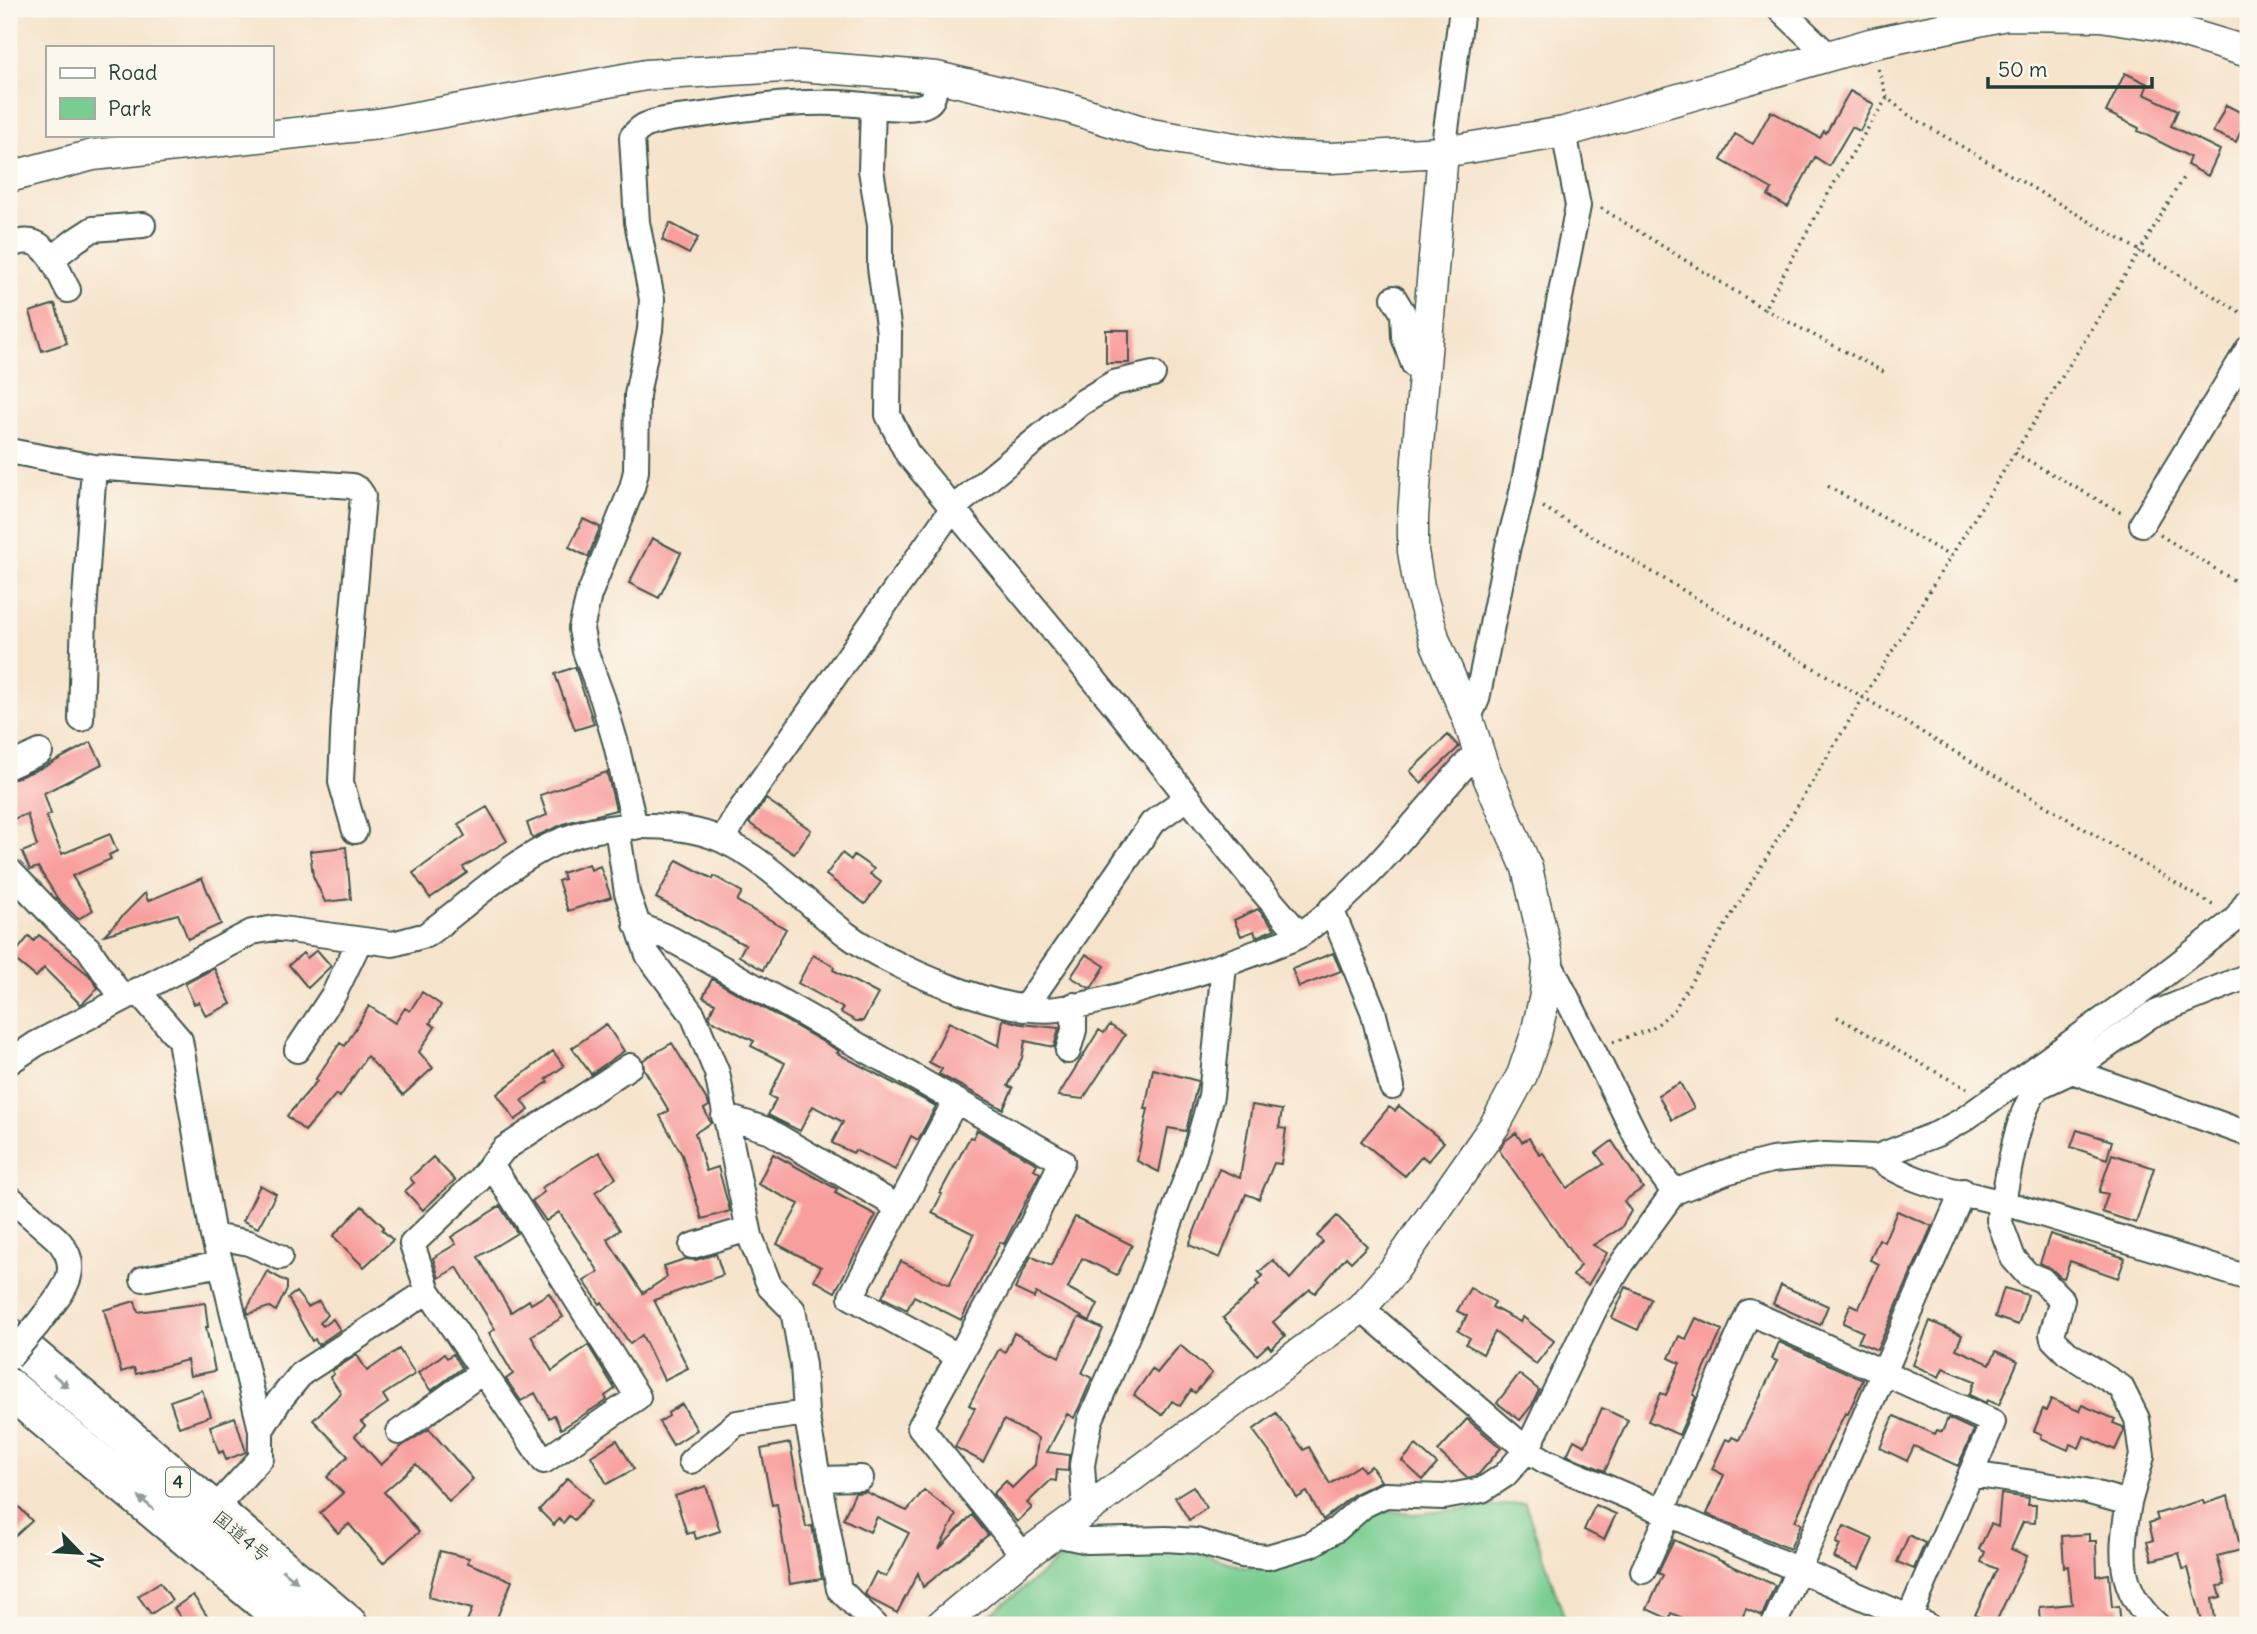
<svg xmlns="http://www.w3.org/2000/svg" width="2257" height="1634" viewBox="0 0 2257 1634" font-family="Delius,'Klee One',sans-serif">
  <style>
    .green { fill: #79cd91; stroke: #4c8562; stroke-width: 2 }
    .building { fill: #f89e9d }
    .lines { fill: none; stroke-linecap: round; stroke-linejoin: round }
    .minor-casing { stroke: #3f564b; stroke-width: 28 }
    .tertiary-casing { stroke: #3f564b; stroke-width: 33 }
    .trunk-casing { stroke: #3f564b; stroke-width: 42 }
    .path { stroke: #3f564b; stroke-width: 3.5; stroke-dasharray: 2 5; stroke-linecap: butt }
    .minor { stroke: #fff; stroke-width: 24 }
    .tertiary { stroke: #fff; stroke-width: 30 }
    .trunk { stroke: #fff; stroke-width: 38 }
    .minor-bridge-casing { stroke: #3f564b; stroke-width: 28; stroke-linecap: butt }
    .minor-bridge { stroke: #fff; stroke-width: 24 }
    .oneway { fill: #8f9e9a }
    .labels { text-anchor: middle; stroke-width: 7; stroke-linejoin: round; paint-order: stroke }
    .shield { fill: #fbf7ec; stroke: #61756b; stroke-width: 2 }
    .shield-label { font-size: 18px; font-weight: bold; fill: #1f3d34 }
    .street-label { font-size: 19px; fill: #1f3d34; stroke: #fbf7ec }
  </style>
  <rect width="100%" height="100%" fill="#fbf7ec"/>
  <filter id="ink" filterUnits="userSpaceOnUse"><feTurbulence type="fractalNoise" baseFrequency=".0143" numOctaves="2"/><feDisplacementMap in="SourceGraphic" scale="14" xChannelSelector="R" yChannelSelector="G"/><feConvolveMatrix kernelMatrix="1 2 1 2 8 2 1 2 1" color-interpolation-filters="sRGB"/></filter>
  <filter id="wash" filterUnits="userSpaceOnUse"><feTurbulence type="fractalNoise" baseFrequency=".00686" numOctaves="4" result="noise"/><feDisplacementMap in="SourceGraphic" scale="28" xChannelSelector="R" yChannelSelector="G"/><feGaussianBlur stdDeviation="1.57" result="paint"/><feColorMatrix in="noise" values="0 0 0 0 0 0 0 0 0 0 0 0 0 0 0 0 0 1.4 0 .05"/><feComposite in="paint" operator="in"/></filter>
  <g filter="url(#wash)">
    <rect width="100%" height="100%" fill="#f6e3cb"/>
    <path class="green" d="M1525,1503L1567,1625H977L1069,1552L1191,1550L1246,1568L1298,1560L1380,1510L1414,1514Z"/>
    <g id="blocks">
      <path class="building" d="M2125,73L2148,84L2144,94L2178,110L2171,126L2220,150L2208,176L2187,165L2190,157L2138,131L2139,128L2106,112Z
        M1850,91L1874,104L1860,131L1852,127L1829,166L1815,157L1788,207L1768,196L1772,189L1721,160L1735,134L1753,144L1771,111L1820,138L1824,131L1826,133Z
        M2226,105L2248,116L2236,142L2213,132Z
        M670,223L698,238L689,254L662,240Z
        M55,304L67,343L42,351L30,312Z
        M1106,330H1129V363H1106Z
        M583,519L600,527L588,557L569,547Z
        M652,538L681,553L659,598L629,583Z
        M575,667L594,724L575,730L555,674Z
        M1448,735L1459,747L1421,783L1410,771Z
        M91,742L102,764L44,793L51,814L46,816L62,854L110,834L117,851L109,855L111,859L72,876L93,910L78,919L58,899L38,867L30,870L22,852L37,846L27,814L14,819L9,801V781L46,766Z
        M607,772L616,810L566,823L532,838L527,823L547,815L540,795Z
        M766,799L811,830L794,854L749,823Z
        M487,807L507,841L463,867L467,873L430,898L413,873L465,836L458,824Z
        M346,847L351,899L325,902L313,876L310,851Z
        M842,853L851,860L854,855L874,869L870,874L881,882L865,904L826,875Z
        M677,860L713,879L714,876L742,892L737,901L786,929L763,970L739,956L745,945L656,898Z
        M589,864L591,870L600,866L611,897L568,911L558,881L564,879L562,873Z
        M202,878L221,924L188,939L178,914L104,935L145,893L148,901Z
        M1258,909L1275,929L1256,937L1254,931L1241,936L1234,920Z
        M39,935L89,975L98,988L83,1003L80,1004L44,968L36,977L12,957L29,936L34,941Z
        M317,950L331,966L308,988L289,965L303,953L307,958Z
        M1333,953L1341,971L1299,987L1292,969Z
        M1086,954L1105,966L1092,987L1089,988L1071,977Z
        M813,955L834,966L833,970L878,994L863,1021H856L840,1012L843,1008L798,983Z
        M214,968L231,1004L206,1016L199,1002L194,1004L185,984Z
        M712,979L839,1051L837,1053L936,1106L918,1140L911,1136L895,1170L855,1150L853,1153L832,1143L843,1122L813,1106L800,1131L768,1115L776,1099L769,1096L785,1063L751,1046L754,1041L711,1020L709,1016L715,1003L703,997Z
        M422,992L441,1005L430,1023L435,1027L419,1052L433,1068L403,1095L367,1056L340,1097L336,1094L305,1131L287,1116L317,1081L315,1080L340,1043L345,1046L369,1006L395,1023L405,1008L410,1011Z
        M1003,1019L1022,1024L1059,1028L1054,1047L1025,1041L1022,1058L1008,1086L1013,1088L1003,1109L939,1074L942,1069L929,1062L949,1022L999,1046Z
        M606,1024L624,1051L591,1074L572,1048Z
        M1110,1025L1125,1035L1083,1099L1058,1096L1099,1030L1104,1033Z
        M672,1043L708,1102L709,1106L704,1109L711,1123L695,1133L706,1171L718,1167L730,1211L702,1219L682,1155L660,1116L669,1111L644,1069L643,1060Z
        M553,1051L564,1066L546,1079L548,1082L522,1100L529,1110L515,1120L497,1094Z
        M1153,1069L1198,1081L1186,1131L1168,1128L1159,1172L1137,1161L1148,1109H1145Z
        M1680,1083L1694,1108L1672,1120L1658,1095Z
        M1252,1105L1282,1110L1279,1128L1286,1129L1281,1164L1274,1163L1259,1199L1246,1194L1220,1258L1189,1245L1219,1169L1240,1178Z
        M1399,1106L1444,1142L1428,1161L1422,1156L1405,1176L1361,1141L1389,1107L1395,1111Z
        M977,1130L1037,1164L1034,1169L1040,1173L1004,1244L1000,1242L961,1320L914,1296L907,1310L882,1297L901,1261L949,1285L972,1239L974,1234L932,1213L942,1194L940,1193L970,1137L973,1138Z
        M2077,1130L2112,1141L2107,1159L2071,1147Z
        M1516,1133L1522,1142L1529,1138L1540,1155L1543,1153L1567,1188L1604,1164L1596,1153L1612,1141L1643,1188L1624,1201L1631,1211L1621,1228L1593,1245L1607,1253L1588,1285L1573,1276L1580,1265L1499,1150L1505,1141Z
        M599,1152L616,1178L595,1192L620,1230L607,1239L643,1293L667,1277L664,1266L685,1259L696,1260L716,1254L723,1275L654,1300L688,1368L664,1380L642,1335L630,1344L602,1302L600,1304L584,1281L599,1272L559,1212L546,1221L532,1201L544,1192L541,1188Z
        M773,1154L837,1189L835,1193L876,1215L835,1292L814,1280L821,1267L777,1244L799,1204L758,1184Z
        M2112,1154L2154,1168L2136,1223L2102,1212L2108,1194L2099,1192Z
        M433,1157L455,1180L423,1210L405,1191L414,1183L410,1178Z
        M260,1185L276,1194L258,1228L243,1221Z
        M362,1206L384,1227L382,1230L393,1240L364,1267L333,1236Z
        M500,1206L517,1233L478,1257L511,1312L529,1300L531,1304L549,1293L563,1317L531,1336L552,1371L588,1345L615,1389L605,1396L607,1400L561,1429L554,1415L549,1418L535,1393L521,1401L506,1379L513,1374L489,1333L495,1329L457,1267L439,1278L433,1258L456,1244L451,1237Z
        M1897,1211L1932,1226L1877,1350L1858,1342L1863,1332L1843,1323L1851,1304L1859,1308L1879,1264L1870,1260L1879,1239L1884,1242Z
        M1337,1216L1367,1246L1351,1262L1346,1257L1315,1293L1310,1289L1273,1322L1285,1336L1271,1349L1268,1345L1257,1355L1223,1318L1259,1285L1256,1282L1263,1276L1259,1272L1273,1260L1290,1279L1323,1242L1317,1236Z
        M1075,1217L1132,1245L1117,1275L1082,1258L1068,1288L1098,1304L1090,1321L1036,1293L1034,1298L1015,1289L1031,1256L1051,1266Z
        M2050,1234L2125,1258L2118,1278L2070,1261L2064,1278L2060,1277L2052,1269L2040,1263Z
        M267,1271L287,1282V1289L276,1311L269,1307L248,1314L247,1309Z
        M1781,1285L1828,1306L1820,1325L1773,1304Z
        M1626,1287L1651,1299L1638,1330L1612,1318Z
        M1470,1288L1495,1302L1492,1307L1520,1322L1523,1317L1554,1341L1536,1364L1495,1332L1483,1354L1466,1344L1470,1338L1458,1331L1467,1316L1457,1311Z
        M2004,1288L2028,1295L2018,1325L1995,1317Z
        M296,1292L308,1307L319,1301L327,1315L320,1323L323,1326L333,1319L340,1330L318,1345L315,1339L312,1341L288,1298Z
        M135,1301L138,1312L205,1303L208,1327H206L215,1371L190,1376L187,1360L136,1374L134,1368L121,1372L104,1310Z
        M1079,1317L1103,1329L1082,1373L1092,1378L1083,1399L1074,1418L1067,1414L1047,1452L1069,1455L1068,1471L1057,1470L1056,1481L1051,1480L1027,1503L1032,1508L1017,1522L993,1494L1006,1481L1012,1488L1035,1465L1038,1438L1004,1420L983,1462L955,1447L975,1408L969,1405L999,1349L1005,1352L1014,1333L1059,1357Z
        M1696,1318L1722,1330L1693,1395L1696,1397L1679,1435L1648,1421L1661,1393L1666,1395L1680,1363L1669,1358L1679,1336L1686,1339Z
        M1930,1321L1962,1335L1956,1349L1990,1364L1996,1351L2018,1361L1999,1405L1987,1400L1986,1403L1969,1395L1975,1381L1943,1368L1939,1377L1913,1365Z
        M1779,1342L1863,1380L1848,1414L1845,1413L1828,1448L1795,1521L1801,1524L1790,1549L1707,1514L1724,1475L1712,1469L1726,1439L1730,1441L1732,1437L1739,1440L1777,1361L1772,1359Z
        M1180,1345L1212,1373L1195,1393L1191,1390L1180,1406L1172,1401L1162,1415L1134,1395L1152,1369L1157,1373Z
        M399,1349L415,1374L383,1395L388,1403L361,1422L365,1426L355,1436L381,1465L402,1446L429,1429L473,1479L449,1501L416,1464L384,1492L419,1532L383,1563L349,1524L338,1533L320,1513L343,1493L327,1477L348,1456L313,1420L341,1393L330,1377L334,1374L332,1371L357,1355L367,1371Z
        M444,1354L447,1358L453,1354L462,1368L431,1391L418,1373Z
        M1519,1374L1539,1390L1532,1405L1520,1420L1497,1403Z
        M202,1390L211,1416L179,1427L170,1401Z
        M2051,1399L2079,1411L2082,1405L2115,1419L2113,1423L2123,1427L2124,1431L2115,1450L2084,1436L2079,1448L2070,1444L2068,1450L2041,1438L2042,1434L2034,1431L2043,1409L2046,1411Z
        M682,1404L697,1430L673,1445L659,1422L669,1416L668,1413Z
        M1602,1408L1628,1420L1605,1471L1567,1455L1574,1440L1585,1446Z
        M1276,1413L1304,1450L1309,1447L1330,1484L1360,1465L1364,1471L1371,1466L1381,1481L1354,1494L1323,1520L1307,1492L1297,1498L1275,1460L1253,1430Z
        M1894,1416L1935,1434L1937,1430L1942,1432L1948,1418L1974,1430L1958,1466L1914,1446L1907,1461L1880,1448Z
        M235,1417L246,1452L226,1460L223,1451L219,1453L210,1426Z
        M1467,1419L1501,1448L1478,1475L1468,1478L1438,1451Z
        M617,1440L634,1469L607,1484L591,1456Z
        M790,1443L806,1527L812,1526L822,1579L790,1584L777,1504L772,1505L761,1449Z
        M1416,1445L1437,1464L1423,1480L1402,1461Z
        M568,1478L592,1500L574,1520L569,1516L563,1523L559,1519L554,1525L539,1510Z
        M706,1486L720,1531L696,1539L694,1532L687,1534L675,1496Z
        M1193,1486L1207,1508L1189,1520L1175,1497Z
        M924,1490L956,1515L939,1549L972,1515L988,1535L923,1587L918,1573L897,1613L870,1599L865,1594L876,1572L886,1577L909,1533L877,1517L870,1532L843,1519L855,1493L866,1492L907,1511Z
        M2001,1494L2029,1498L2028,1505H2036L2035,1523L2023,1522L2011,1549L2027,1556L1995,1624L1975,1615L1997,1569L1981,1562L1985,1552L1979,1549L1991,1524L1998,1527Z
        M9,1496L32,1521L9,1542Z
        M2228,1496L2241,1550L2217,1556L2225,1585L2218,1586L2221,1597L2212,1599L2216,1625H2203L2188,1568L2183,1569L2179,1553L2152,1560L2147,1542L2153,1540L2149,1523L2158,1520L2156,1514L2203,1500L2204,1504Z
        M1595,1505L1616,1514L1604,1540L1584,1530Z
        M1844,1526L1873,1539L1859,1569L1834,1558L1840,1545L1836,1543Z
        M2089,1534V1541H2096L2097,1576L2109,1574L2112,1607L2119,1606L2121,1625H2041L2040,1607L2072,1604L2068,1566L2064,1567L2062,1536Z
        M1909,1535L1925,1543L1914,1569L1897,1562Z
        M1674,1540L1775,1585L1762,1616L1746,1609L1739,1625H1699L1671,1613L1669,1619L1647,1609L1663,1575L1658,1573Z
        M440,1551L469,1558L468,1563L512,1581L494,1625H477L467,1621L472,1609L428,1597Z
        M160,1582L172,1600L151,1614L138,1596Z
        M193,1595L213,1625H186L174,1608Z"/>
    </g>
  </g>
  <g filter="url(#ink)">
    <use href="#blocks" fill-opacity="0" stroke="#3f564b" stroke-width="2"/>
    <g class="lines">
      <g class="minor-casing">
        <path id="minor" d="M1780,9L1828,55
          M937,77C935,84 935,93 932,99C925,113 886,106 873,106L871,170L880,225V267L889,333L888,415L907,453L1114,704L1253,880L1300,935
          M1443,152L1462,9
          M9,246C45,229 54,264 68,290
          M52,259L76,240L93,229L143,225
          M1394,298L1403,313L1404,337L1414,365L1425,373
          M9,451L94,467L352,486L359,490L363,496L344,714L341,782L355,831
          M2142,524L2248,349
          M81,719L84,613L94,467
          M1468,719L1477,699L1508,546L1520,502L1578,206L1564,132
          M9,766L40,752
          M635,827L616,744L603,700L585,651L581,629L589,595L632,488L636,471L637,395L650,330L652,299L637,222L632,137C635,133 639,129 644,126C661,118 683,118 702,115C758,106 816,98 873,106
          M617,828L627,893L648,955L693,1015L717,1073L750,1236L770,1287L793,1310L803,1365L806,1413L839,1589L875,1625
          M723,840L735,818L952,509L1081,403L1114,383L1153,374
          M9,870L63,926L88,948L123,999
          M1331,909L1373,1011L1392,1087
          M636,924L671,939L1062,1161L1032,1224L920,1427L1024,1556
          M1548,960L1641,1146L1674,1192
          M137,990L180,1040L213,1236L221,1264L261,1430V1458L204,1520
          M1024,1009L1152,823L1188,797
          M297,1050L334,994L360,940
          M1068,1051L1074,1030V1005
          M9,1062L36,1044L252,932L275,928L393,944L426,935C480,896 528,842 597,830C634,823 689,824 724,841C770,862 806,904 846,934C888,966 1005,1016 1057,1009C1101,1003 1145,988 1188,976C1216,968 1242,958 1269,948C1280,943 1294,940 1303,933C1371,883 1420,813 1477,752
          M2072,1071L2248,1134
          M2038,1087L2072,1071L2151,1015L2248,976
          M955,1102L851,1297L958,1356
          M724,1116L767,1130L898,1207
          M1877,1157C1909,1184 1966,1193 2007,1204C2088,1227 2168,1253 2248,1278
          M491,1164L638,1397L544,1461L428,1291L412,1244L478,1181L504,1149L630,1066
          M9,1197L57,1239C88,1272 57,1297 37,1325
          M2000,1203L1999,1220L2013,1258L2027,1274L2042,1280L2062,1300L2052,1334L2053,1339L2067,1353L2121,1387L2137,1419L2142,1456L2129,1503
          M2003,1203C2009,1170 2017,1113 2038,1087L2028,1074
          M213,1236L249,1243L280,1257
          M692,1246L748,1229
          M143,1279L221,1264
          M1361,1308L1527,1450L1547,1462L1662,1511L1749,1312L1993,1422L1909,1618
          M261,1430L279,1401L302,1373L428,1291
          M399,1432L482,1372
          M691,1461L737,1423L806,1413
          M1971,1474L2086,1491L2129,1503C2120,1551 2117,1590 2157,1625
          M819,1479L861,1478
          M1662,1511L1927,1625
          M1085,1512L1082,1465L1090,1421L1137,1313L1194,1157L1211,1096L1224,966
          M1055,1534L1088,1541L1166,1539L1196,1541L1242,1555L1268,1557L1312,1544L1337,1529L1364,1505L1385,1495L1444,1497L1482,1490L1505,1475L1527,1450L1597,1304L1623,1262L1674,1192L1729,1171L1772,1160L1825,1155L1877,1157L1937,1134L1963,1120L2155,982L2236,919L2248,900
          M1643,1571L1669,1514
          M1774,1625L1963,1191"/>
      </g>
      <g class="tertiary-casing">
        <path id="tertiary" d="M9,177L93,155L378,124L646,75L800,66L937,77L1069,108L1151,134L1281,156L1331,158L1443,152L1564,132L1870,44L2006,15L2101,16L2159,25L2248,52
          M941,1625L1024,1556L1361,1308L1394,1270L1495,1125L1522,1075L1536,1034L1545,995L1548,960L1527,868L1483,765L1468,719L1435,641L1419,587L1413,551V517L1418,446L1443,152"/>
      </g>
      <g class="trunk-casing">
        <path id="trunk" d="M9,1337L348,1625
          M9,1388L292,1625"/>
      </g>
      <path class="path" d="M1878,69L1887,98L1910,116L2140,251L2248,317
        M1601,208L1764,309L1841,171L1887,98
        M1764,309L1888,374
        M2015,453L2123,514
        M1828,486L1950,556
        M1543,507L2216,907
        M2160,535L2248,589
        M1837,1017L1967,1089
        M1613,1042L1652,1029L1674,1010L1863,698L2140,251L2184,176"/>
      <use href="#minor" class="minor"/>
      <use href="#tertiary" class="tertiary"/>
      <use href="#trunk" class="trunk"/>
      <g class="minor-bridge-casing">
        <path id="minor-bridge" d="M9,1358L37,1325"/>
      </g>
      <use href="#minor-bridge" class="minor-bridge"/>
    </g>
    <defs><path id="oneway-solid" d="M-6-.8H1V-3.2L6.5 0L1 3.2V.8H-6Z" transform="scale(1.75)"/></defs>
    <g class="oneway">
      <use href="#oneway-solid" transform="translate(61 1381) rotate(40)"/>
      <use href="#oneway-solid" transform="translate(146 1503) rotate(-140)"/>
      <use href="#oneway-solid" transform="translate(290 1576) rotate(40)"/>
    </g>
  </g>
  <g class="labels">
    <rect class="shield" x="166" y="1467.5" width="24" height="29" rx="5"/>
    <g class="shield-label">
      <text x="178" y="1488">4</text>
    </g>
    <g class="street-label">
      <text transform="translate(242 1536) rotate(40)" y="7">国道4号</text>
    </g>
  </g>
  <rect width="2257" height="1634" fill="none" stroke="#fbf7ec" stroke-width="35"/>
  <rect x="46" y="46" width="228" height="91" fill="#fbf7ec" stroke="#a3ada2" stroke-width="2"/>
  <rect x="60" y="68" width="35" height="10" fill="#ffffff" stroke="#a3ada2" stroke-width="2"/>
  <text x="108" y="80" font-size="21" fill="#1f3d34">Road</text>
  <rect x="60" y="98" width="35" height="21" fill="#79cd91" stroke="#a3ada2" stroke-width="2"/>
  <text x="108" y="116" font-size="21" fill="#1f3d34">Park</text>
  <g transform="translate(80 1553) rotate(115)" stroke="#fbf7ec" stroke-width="5" paint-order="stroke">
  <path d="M0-5L12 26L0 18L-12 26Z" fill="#1f3d34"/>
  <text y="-10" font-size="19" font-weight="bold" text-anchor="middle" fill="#1f3d34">N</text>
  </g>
  <path d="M1988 77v10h164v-10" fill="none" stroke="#1f3d34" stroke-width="3.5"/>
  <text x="1998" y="77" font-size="21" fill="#1f3d34" stroke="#fbf7ec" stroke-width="5" paint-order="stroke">50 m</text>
</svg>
